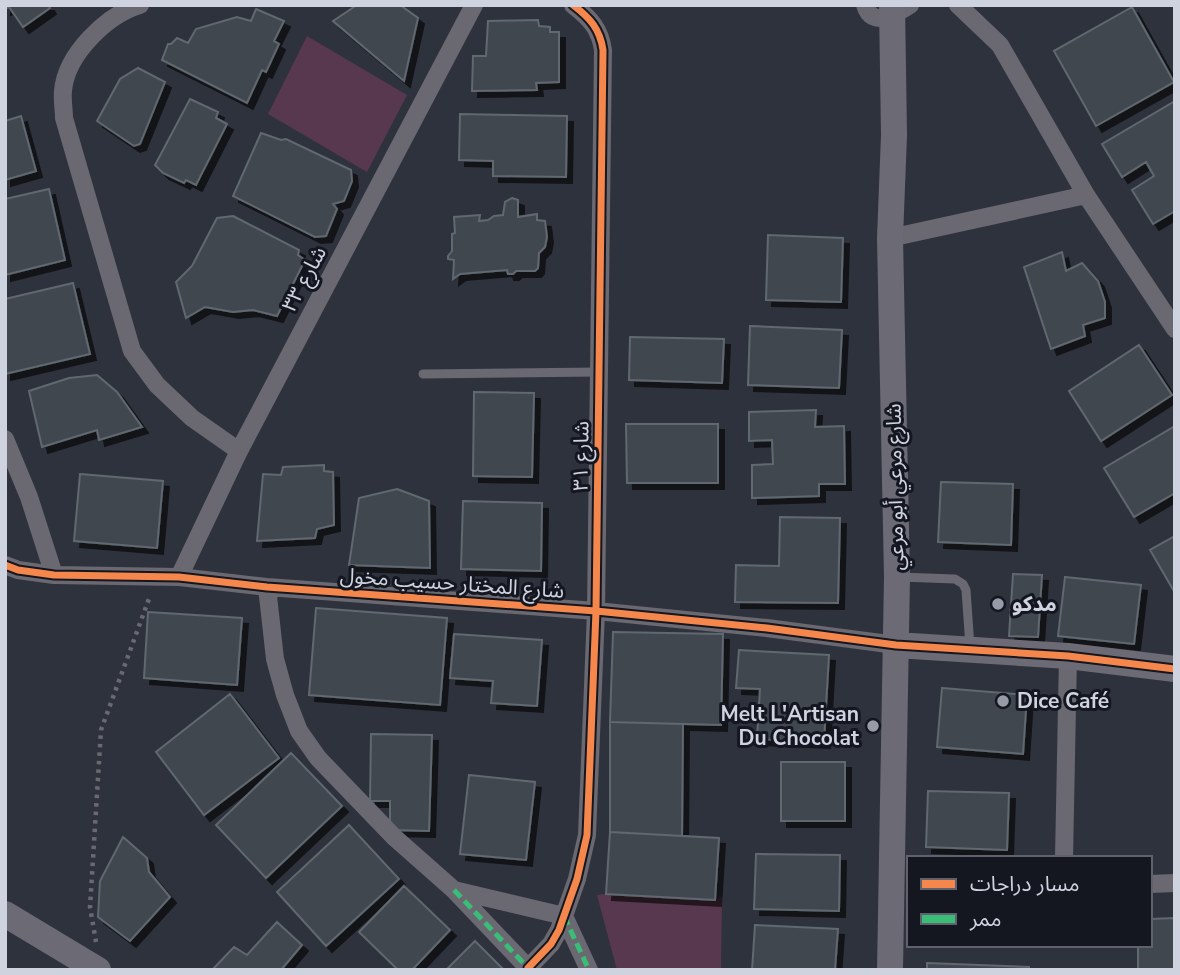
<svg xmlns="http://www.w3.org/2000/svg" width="1180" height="975" viewBox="0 0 1180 975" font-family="'Nunito Sans','Noto Sans Arabic',sans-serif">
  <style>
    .green { fill: #58384e }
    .building { fill: #414750; stroke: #61676f; stroke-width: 2; filter: url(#shadow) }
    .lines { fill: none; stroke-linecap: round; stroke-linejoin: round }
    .path { stroke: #6a6972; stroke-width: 4.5; stroke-dasharray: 3.5 5; stroke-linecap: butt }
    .lane { stroke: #6a6871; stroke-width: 9 }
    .street { stroke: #6a6871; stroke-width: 18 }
    .secondary { stroke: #6c6a75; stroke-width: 26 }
    .quiet { stroke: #3abd76; stroke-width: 5; stroke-dasharray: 10 5; stroke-linecap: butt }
    .cycleway-casing { stroke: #141720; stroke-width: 11 }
    .cycleway { stroke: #f5874c; stroke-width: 7 }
    .poi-dot { fill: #979ba7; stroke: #141720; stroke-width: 2.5 }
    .labels { text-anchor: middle; stroke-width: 6; stroke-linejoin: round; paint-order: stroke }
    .street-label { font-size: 21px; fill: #cfd3e0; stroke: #141720 }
    .poi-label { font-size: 21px; font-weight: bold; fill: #cfd3e0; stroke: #141720; text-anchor: start }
  </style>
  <defs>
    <filter id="shadow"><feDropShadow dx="6" dy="6" stdDeviation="0" flood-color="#0009"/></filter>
  </defs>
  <rect width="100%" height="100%" fill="#2e323d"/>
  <path class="green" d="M307,36L407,95L367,172L268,114Z
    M606,894L715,900L722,896L721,970H617L597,895Z"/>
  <path class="building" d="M5,5H48L50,8L23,27L9,7L5,9Z
    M357,5H400L418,18L404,81L333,21Z
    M1132,7L1174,82L1096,126L1054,51Z
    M256,9L284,21L274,41L279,44L266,72L262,70L247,103L162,60L168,44H171L177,38L188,43L196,29L237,17L251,21Z
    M538,20L539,26L550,27V32H559V82L536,83L537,90L472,91L473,56H486L488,21Z
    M138,68L165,82L140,144L134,146L97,121L120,79Z
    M190,99L218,112L216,118L227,124L196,185L186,180L184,183L163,173L155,165Z
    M1175,101V211L1153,224L1132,190L1154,176L1146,162L1122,177L1102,144Z
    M460,114L567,116L566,177L493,176V161L459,160Z
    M21,116L36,171L5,180V121Z
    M261,133L281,140L286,139L351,170L352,181L344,201L333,204L337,209L326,236L315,237L233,196Z
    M49,189L65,260L5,275V199Z
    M512,198L518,200V217L537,214V220L545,221L547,237L545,247L539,253L538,268L535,271H516L513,274H508L507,270L460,274L453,279L454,260L448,259V256L452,251V234L455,233L454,217L480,215L479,221L488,220L494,216L503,215L505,202Z
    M233,216L299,250L298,255L305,260L277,316L253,310L233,312L205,307L186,318L176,282L192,266L217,218Z
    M768,235L843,238L841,302L766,300Z
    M1062,252L1066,271L1082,263L1098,281L1105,302V318L1083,325L1085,336L1051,349L1024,267Z
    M73,283L90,354L5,374V299Z
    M750,326L842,330L839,388L748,385Z
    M630,337L724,339L722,383L629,380Z
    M1139,345L1172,395L1101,441L1069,391Z
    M97,375L117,392L142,427L99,440L97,430L42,447L29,391L69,378Z
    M474,392L534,393L532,477L473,476Z
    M816,410L815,427L844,426L845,484H819V496L752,498V465L773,464L772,440L749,441V412Z
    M626,424H718V483H627Z
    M1175,426V493L1134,517L1104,468Z
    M324,465V471L333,472L334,525L317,529L315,538L257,541L263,474L281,475L283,467Z
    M80,474L163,481L157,548L74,541Z
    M941,482L1013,484L1011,545L938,542Z
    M397,489L429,501L430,568L349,565L359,498Z
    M463,501L542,503L541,571L461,569Z
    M780,517L840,518L838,603L735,602L736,565L779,566Z
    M1175,536V593L1150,550Z
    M1013,574L1042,575L1038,637L1009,636Z
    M1065,577L1141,585L1134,644L1058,636Z
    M316,608L447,618L440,705L309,695Z
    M148,612L242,618L237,685L144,678Z
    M613,632L723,634L721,725L610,722Z
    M454,634L542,640L537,706L491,703L493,681L450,678Z
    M739,650L829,655L824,742L757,739L760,689L736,688Z
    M942,688L1027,695L1023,754L937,747Z
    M230,694L279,758L204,815L156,752Z
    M610,722L683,724L682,836L610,832Z
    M371,734L432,735L429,831L390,830V801H370Z
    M291,753L342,806L266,878L216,825Z
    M781,762H845V821H781Z
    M469,775L535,782L526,860L460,854Z
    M928,791L1009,793L1007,850L926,847Z
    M349,825L399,879L326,946L277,892Z
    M610,832L719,838L715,900L606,894Z
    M123,837L147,858L149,872L170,897L130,941L98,917L100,881Z
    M756,854L840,855L839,911L754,909Z
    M404,886L450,930L412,970H398L359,932Z
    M1175,918V970H1138V945H1150V919Z
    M277,922L302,945L281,970H212L234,947L247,955Z
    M755,925L838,929L835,970H752Z
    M475,941L504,970H446Z
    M927,963L1029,967V970H927Z"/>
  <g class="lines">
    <path class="path" d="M96,942L90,907L101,730L150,596"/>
    <path class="lane" d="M423,374L599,372
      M899,577L955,579L963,584L966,590L970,647"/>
    <path class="street" d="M140,5C107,15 66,54 63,91C62,100 64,109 64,118L132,351L157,385L192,418L239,451
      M865,5C872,29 896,14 910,5
      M958,5L1000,45L1086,195L1175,329
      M890,238L1086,195
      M5,439L29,497L54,575
      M5,565L18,570L54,575L179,577L267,587L596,611L767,628L896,645
      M179,577L239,451L474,5
      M267,587L275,659L285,695L299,731L318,758L394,837L454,890L564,916L589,970
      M1064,858L1068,656
      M1150,884L1175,883
      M454,890L530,970
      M528,968L551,944L559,930L577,879L587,835L596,611L603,50C600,29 590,18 573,5"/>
    <path class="secondary" d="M896,645L1068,656L1175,669
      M5,914L98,970
      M890,970L897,577L890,238L894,135L892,5"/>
    <path class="quiet" d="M454,890L530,970
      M564,916L589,970"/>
    <g class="cycleway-casing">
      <path id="cycleway" d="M5,565L18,570L54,575L179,577L267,587L596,611L767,628L896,645L1068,656L1175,669
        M528,968L551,944L559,930L577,879L587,835L596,611L603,50C600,29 590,18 573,5"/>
    </g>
    <use href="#cycleway" class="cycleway"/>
  </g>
  <g class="poi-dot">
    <circle cx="998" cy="604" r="7"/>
    <circle cx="1003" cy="701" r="7"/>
    <circle cx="873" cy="726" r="7"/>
  </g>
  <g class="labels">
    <g class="street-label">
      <text transform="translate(304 279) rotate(-62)" y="7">شارع ٣٣</text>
      <text transform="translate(581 456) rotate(-89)" y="7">شارع ٣١</text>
      <text transform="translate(895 487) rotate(-91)" y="7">شارع مرعي أبو مرعي</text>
      <text transform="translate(452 583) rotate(4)" y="7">شارع المختار حسيب مخول</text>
    </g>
    <g class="poi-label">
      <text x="1012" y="611">مدكو</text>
      <text x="1017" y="708">Dice Café</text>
      <text x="859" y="721" text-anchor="end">Melt L'Artisan<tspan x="859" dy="24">Du Chocolat</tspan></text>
    </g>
  </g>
  <rect width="1180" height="975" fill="none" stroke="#cfd3e0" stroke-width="14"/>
  <rect x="907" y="856" width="245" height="91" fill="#141720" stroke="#5f626d" stroke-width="2"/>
  <rect x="921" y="879" width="35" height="10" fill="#f5874c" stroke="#5f626d" stroke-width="2"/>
  <text x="970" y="891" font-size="21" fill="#cfd3e0">مسار دراجات</text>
  <rect x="921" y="914" width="35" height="10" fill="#3abd76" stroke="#5f626d" stroke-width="2"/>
  <text x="970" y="926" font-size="21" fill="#cfd3e0">ممر</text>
</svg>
